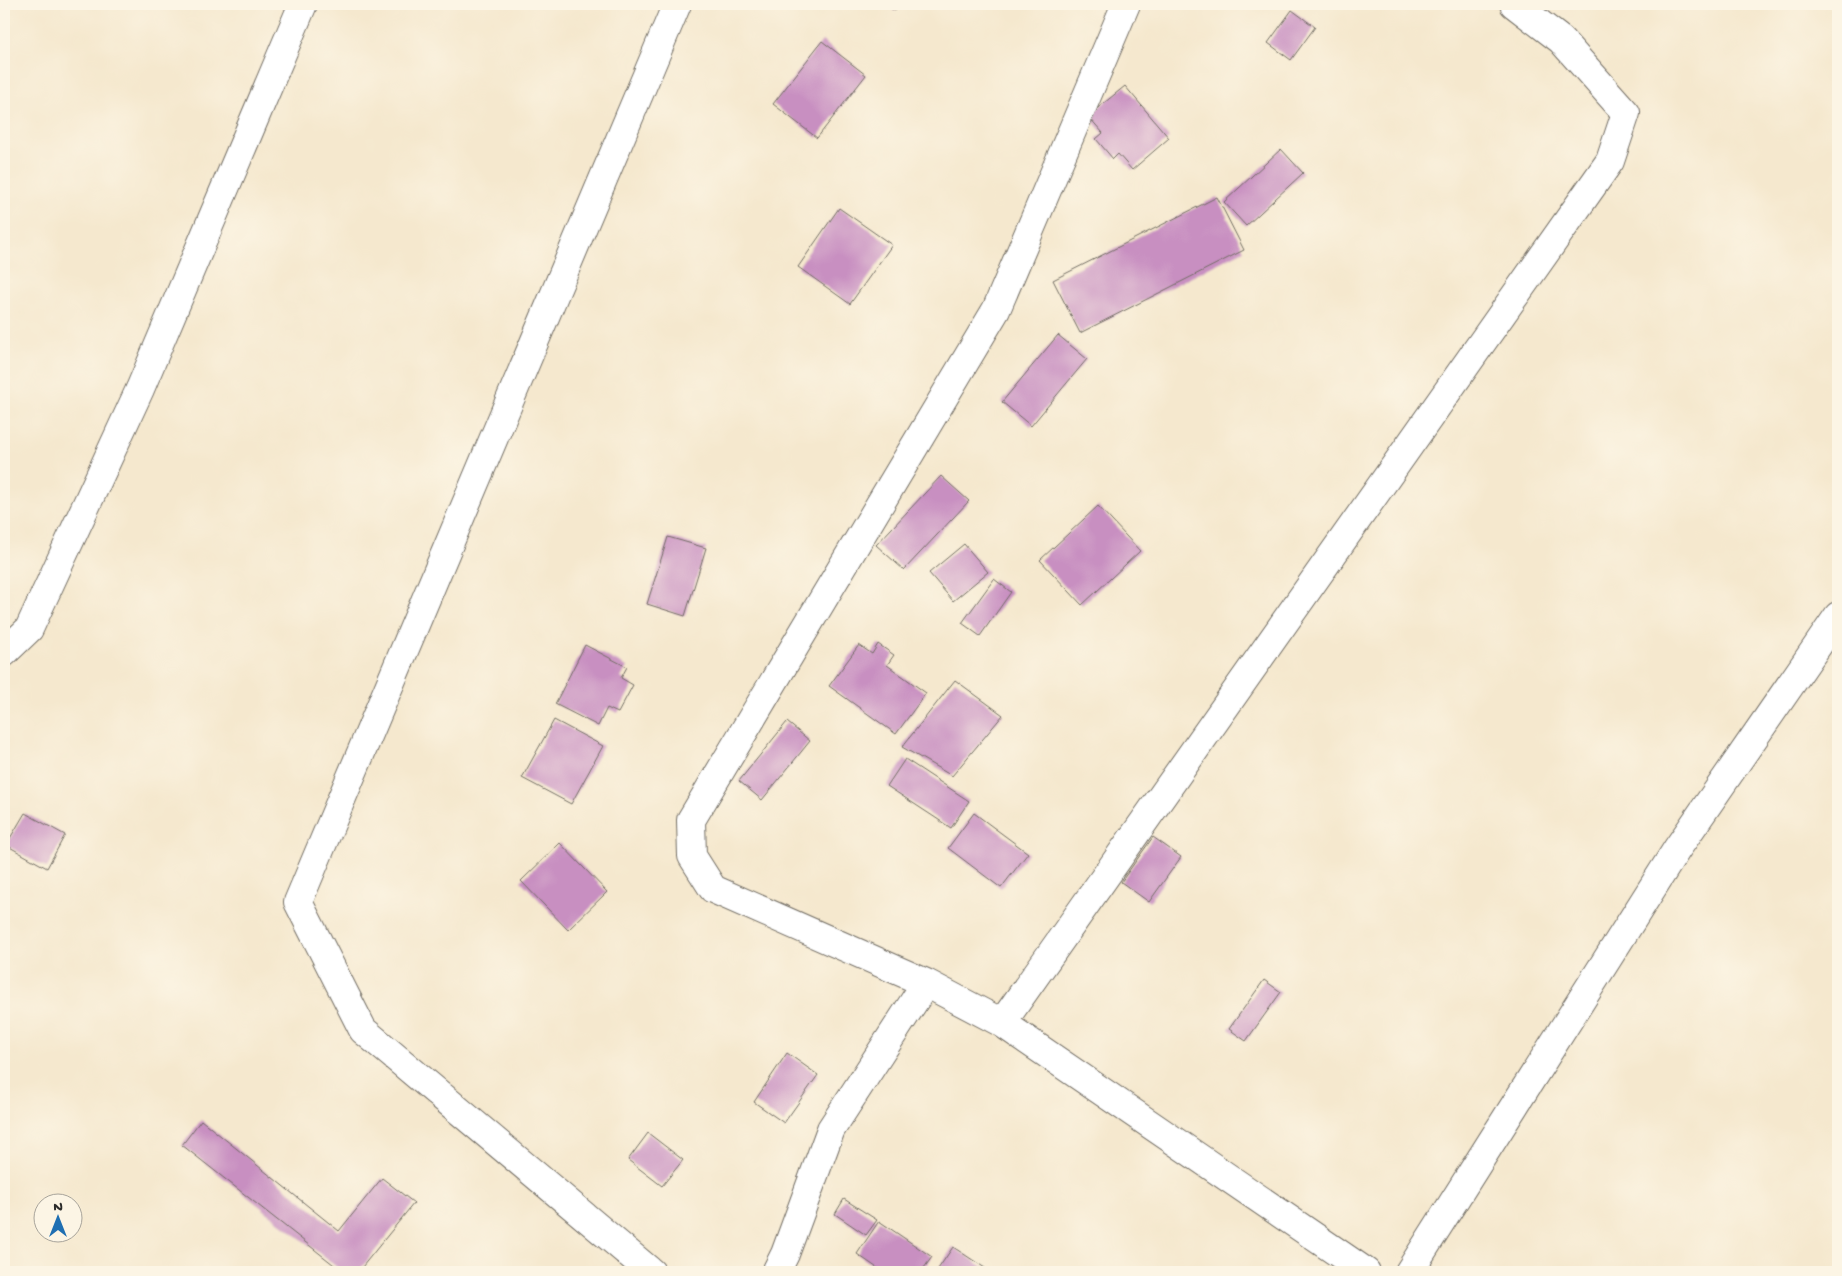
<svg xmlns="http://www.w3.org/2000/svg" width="1842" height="1276" viewBox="0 0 1842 1276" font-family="'Gochi Hand',sans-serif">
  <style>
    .building { fill: #c88fc1 }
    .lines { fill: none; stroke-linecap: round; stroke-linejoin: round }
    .minor-casing { stroke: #726d64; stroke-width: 30 }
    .minor { stroke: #fff; stroke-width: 28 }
  </style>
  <rect width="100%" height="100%" fill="#fcf5e5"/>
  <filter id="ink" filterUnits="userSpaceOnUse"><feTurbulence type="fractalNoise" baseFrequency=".02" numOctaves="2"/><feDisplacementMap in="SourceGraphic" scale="10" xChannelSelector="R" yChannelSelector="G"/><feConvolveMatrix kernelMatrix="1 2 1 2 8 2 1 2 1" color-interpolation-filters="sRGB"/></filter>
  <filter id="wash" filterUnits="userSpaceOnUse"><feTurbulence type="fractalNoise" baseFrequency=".0096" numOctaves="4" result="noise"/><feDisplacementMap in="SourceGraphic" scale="20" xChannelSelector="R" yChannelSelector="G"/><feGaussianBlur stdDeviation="1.12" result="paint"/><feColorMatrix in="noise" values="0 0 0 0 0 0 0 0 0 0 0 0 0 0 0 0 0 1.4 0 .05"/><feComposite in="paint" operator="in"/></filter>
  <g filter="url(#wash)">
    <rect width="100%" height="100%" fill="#f5e8ce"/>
    <g id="blocks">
      <path class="building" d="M884,4H899L895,11Z
        M1292,10L1315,27L1291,60L1268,43Z
        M822,41L866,75L817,138L773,104Z
        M1125,86L1169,138L1132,170L1118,154L1113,159L1096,139L1103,133L1088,116Z
        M1281,149L1303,173L1246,226L1224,202Z
        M1217,197L1244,250L1080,333L1053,280Z
        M839,208L892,245L850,304L798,267Z
        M1058,335L1087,359L1031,426L1002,402Z
        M941,476L969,501L904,570L876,545Z
        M1098,506L1140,551L1082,605L1040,560Z
        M668,537L706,548L685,616L647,604Z
        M964,544L988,572L953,601L929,573Z
        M994,579L1011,592L980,636L962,623Z
        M878,644L894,655L887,665L926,693L896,734L829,686L859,645L872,654Z
        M585,645L627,667L621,678L633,685L618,713L607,708L598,726L555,704Z
        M955,680L1003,715L952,776L902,747Z
        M554,720L603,746L571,804L522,778Z
        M787,722L810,741L762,800L739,781Z
        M905,759L969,801L951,828L887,786Z
        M25,813L65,835L47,868L6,845Z
        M974,813L1028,853L1001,888L948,848Z
        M1153,837L1181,857L1149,902L1121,882Z
        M560,843L607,892L568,930L521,881Z
        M1264,980L1281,992L1246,1041L1229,1029Z
        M787,1053L818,1075L784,1123L754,1102Z
        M201,1120L339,1231L382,1178L414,1203L358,1272H343L182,1145Z
        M648,1133L683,1160L662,1186L628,1160Z
        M844,1199L877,1220L866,1235L835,1214Z
        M879,1221L932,1257L921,1272H883L857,1254Z
        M953,1247L991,1272H936Z"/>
    </g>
  </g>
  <g filter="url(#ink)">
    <use href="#blocks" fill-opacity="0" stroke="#726d64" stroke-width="1"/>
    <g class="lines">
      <g class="minor-casing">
        <path id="minor" d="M1126,4L996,310L691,820L692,856L713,889L926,983L1002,1023L1366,1272
          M4,653L29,629L140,389L303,4
          M1002,1023L1610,161L1626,113L1561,40L1514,4
          M651,1272L363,1030L298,902L677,4
          M776,1272L785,1254L831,1129L926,983
          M1409,1272L1677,849L1838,616"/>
      </g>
      <use href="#minor" class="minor"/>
    </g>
  </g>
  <rect width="1842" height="1276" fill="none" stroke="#fcf5e5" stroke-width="20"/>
  <g transform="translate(58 1218)"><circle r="24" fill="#fcf5e5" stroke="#a8a49b"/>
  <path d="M0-4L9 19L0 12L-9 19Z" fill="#1f6fb2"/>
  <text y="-8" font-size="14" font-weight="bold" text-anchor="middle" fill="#2b2b2b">N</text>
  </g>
</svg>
